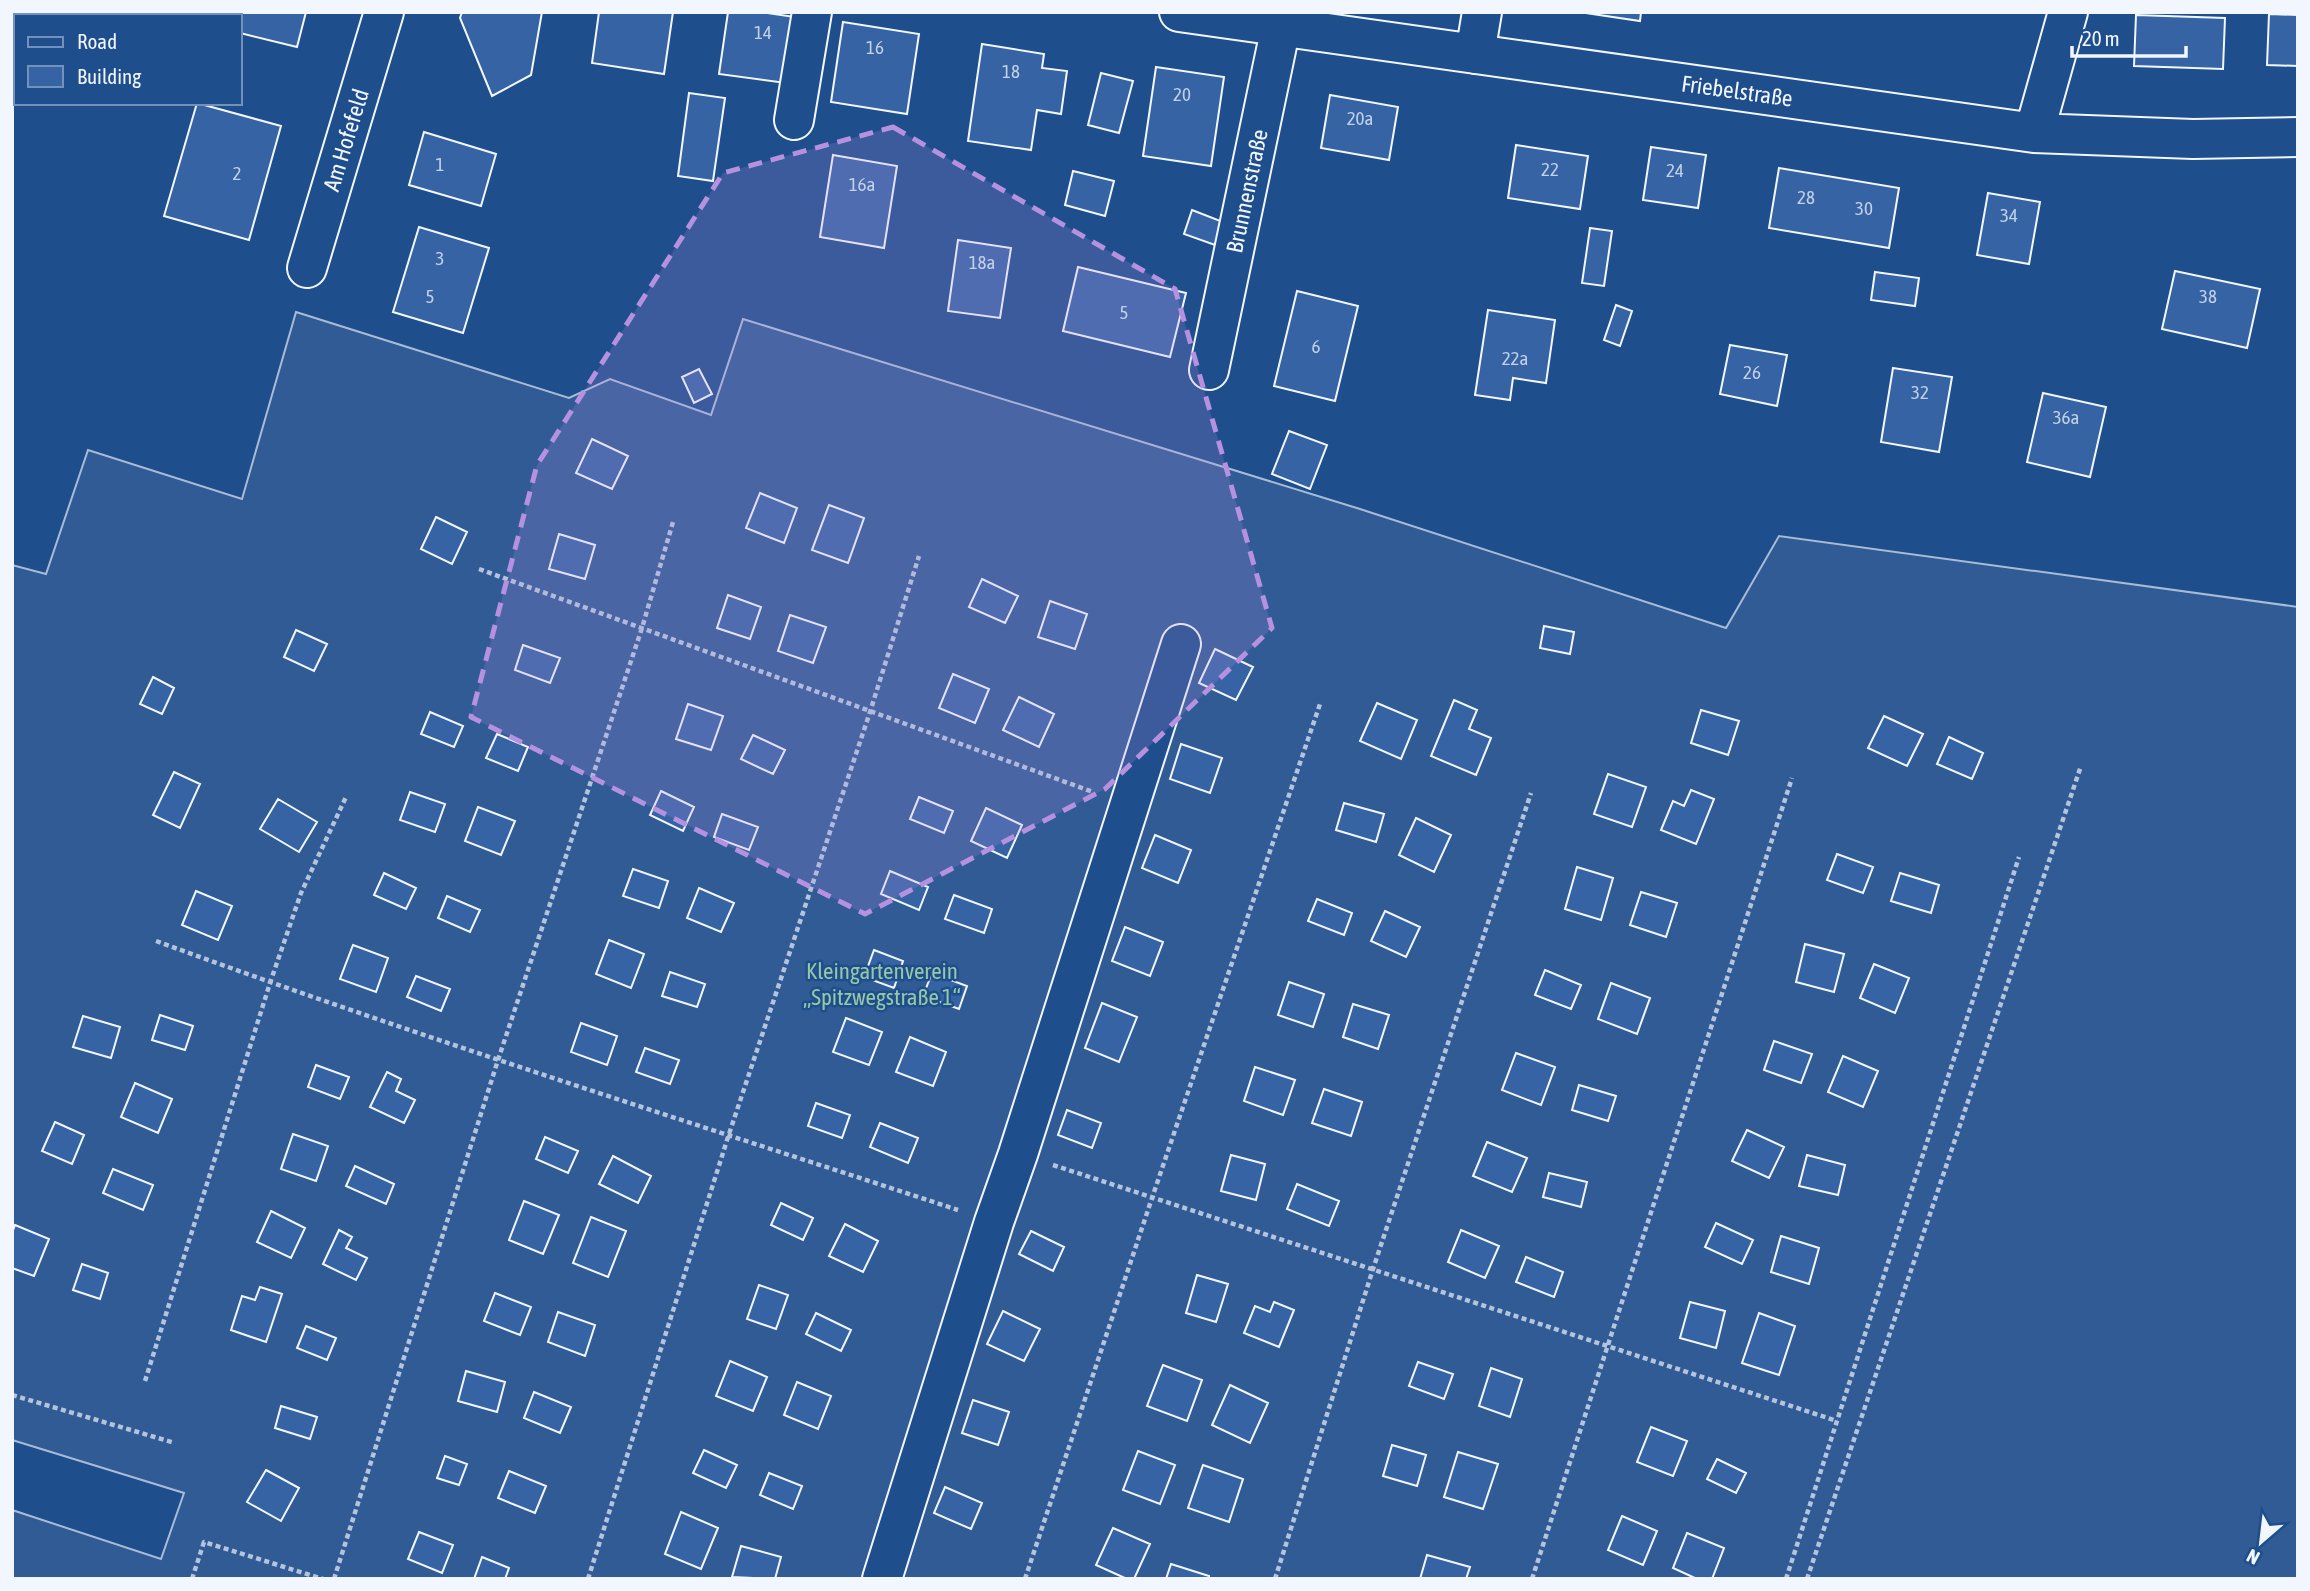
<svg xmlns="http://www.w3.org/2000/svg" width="2310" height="1591" viewBox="0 0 2310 1591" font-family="'Asap Condensed',sans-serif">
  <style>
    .built { fill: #305b95; stroke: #a8bbd7; stroke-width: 2 }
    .building { fill: #3563a3; stroke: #f2f6ff; stroke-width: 2 }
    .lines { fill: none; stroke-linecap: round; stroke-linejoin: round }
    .minor-casing { stroke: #f2f6ff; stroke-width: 42 }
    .path { stroke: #b3c4dc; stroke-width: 4.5; stroke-dasharray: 5 3.5; stroke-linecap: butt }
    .minor { stroke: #1f4e8c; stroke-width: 38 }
    .marked { fill: #b691df; fill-opacity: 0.2; stroke: #b691df; stroke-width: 5; stroke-dasharray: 14 9; stroke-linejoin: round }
    .labels { text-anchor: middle; stroke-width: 5; stroke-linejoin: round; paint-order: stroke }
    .number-label { font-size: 19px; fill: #c3d1e8 }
    .street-label { font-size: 23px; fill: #f2f6ff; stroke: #1f4e8c }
    .park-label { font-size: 23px; fill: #97c8a6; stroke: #1f4e8c }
  </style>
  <rect width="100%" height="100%" fill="#1f4e8c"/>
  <path class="built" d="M296,312L569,398L610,379L711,415L743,319L1360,509L1726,628L1779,536L2298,607V1579H12V1510L161,1559L184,1493L12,1440V565L46,574L88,450L242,499Z"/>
  <path class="building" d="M12,12H96L95,16H16V35L12,34Z
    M235,12H306L297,47L240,33V16H234Z
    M462,12H542L531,75L492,96L460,18Z
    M599,12H673L664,74L592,63Z
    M728,12H760L802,18L793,84L719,74Z
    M1579,12H1641L1640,21Z
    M2269,14L2298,15V66L2267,65Z
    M2136,15L2225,18L2223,69L2134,66Z
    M843,22L919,34L907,114L831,102Z
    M982,44L1044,54L1042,68L1067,71L1061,114L1037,110L1031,150L968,141Z
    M1156,67L1224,77L1211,166L1143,156Z
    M1101,73L1133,81L1119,133L1088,125Z
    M689,93L725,98L713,181L678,176Z
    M1330,95L1398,107L1389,160L1321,148Z
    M197,103L281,126L249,240L164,216Z
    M424,132L496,154L481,206L409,185Z
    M1516,145L1588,156L1580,209L1508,198Z
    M1651,147L1706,155L1698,208L1643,200Z
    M833,155L897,166L884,248L820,237Z
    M1779,168L1899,188L1889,248L1769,228Z
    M1073,171L1114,181L1105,216L1065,205Z
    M1988,193L2040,202L2029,264L1977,255Z
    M1192,210L1223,222L1215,245L1184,234Z
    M419,227L489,248L463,333L393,312Z
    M1590,228L1612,231L1604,286L1582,283Z
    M958,240L1011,248L1000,318L948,311Z
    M1078,267L1186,293L1170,357L1063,331Z
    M2175,271L2260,289L2247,348L2162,329Z
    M1875,272L1919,278L1915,306L1871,300Z
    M1297,291L1358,306L1335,401L1274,386Z
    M1616,305L1632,311L1620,346L1604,340Z
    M1488,310L1555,320L1546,383L1513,378L1510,400L1475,395Z
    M1730,345L1787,355L1777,406L1720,394Z
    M1893,368L1952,377L1939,452L1881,442Z
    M699,369L712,394L694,403L682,377Z
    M2043,393L2106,407L2090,477L2027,462Z
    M1289,431L1327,445L1310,489L1272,474Z
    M592,439L628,456L612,489L576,473Z
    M760,493L797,508L784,543L746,528Z
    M829,505L864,518L848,563L812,550Z
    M436,517L467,532L452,564L421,549Z
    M559,534L595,545L585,579L549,569Z
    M982,579L1018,596L1005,623L969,607Z
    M728,595L761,607L750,639L717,628Z
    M1050,601L1087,614L1075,649L1038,637Z
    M790,615L826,627L813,663L778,651Z
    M1544,626L1574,632L1570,654L1540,648Z
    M296,630L327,644L314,671L284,657Z
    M523,645L560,658L550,683L515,670Z
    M1215,649L1253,667L1236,700L1199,683Z
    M953,674L989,689L975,723L939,708Z
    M153,677L174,688L162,714L140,704Z
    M1019,697L1054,714L1039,747L1003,730Z
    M1454,700L1477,710L1469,729L1491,738L1476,775L1431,756Z
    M1377,703L1417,720L1401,759L1360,741Z
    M688,704L723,716L711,750L676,739Z
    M1701,710L1739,721L1728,755L1691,743Z
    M430,712L463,726L454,747L421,734Z
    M1884,716L1923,734L1907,766L1868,748Z
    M497,734L528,747L518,771L486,758Z
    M753,735L785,750L773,774L741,759Z
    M1949,737L1983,753L1972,779L1937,764Z
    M1181,744L1222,758L1210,793L1170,779Z
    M174,772L200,784L180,828L153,815Z
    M1608,774L1646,787L1632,827L1594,814Z
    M1691,790L1714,799L1696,844L1661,830L1673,801L1684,806Z
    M661,791L694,807L683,831L650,815Z
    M410,792L445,804L435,832L400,820Z
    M919,797L953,811L944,833L910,819Z
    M278,799L317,822L299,852L260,829Z
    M1344,803L1384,814L1376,842L1336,830Z
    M478,807L515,821L501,855L465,841Z
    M986,808L1022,825L1007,858L971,841Z
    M722,814L758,827L749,850L714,837Z
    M1416,818L1451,835L1434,872L1399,855Z
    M1155,835L1191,850L1178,883L1142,868Z
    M1837,854L1873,867L1863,893L1827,880Z
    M1577,867L1613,878L1601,920L1565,909Z
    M633,869L668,881L659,908L623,896Z
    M890,871L928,887L919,910L881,894Z
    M384,873L416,888L406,909L374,895Z
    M1900,873L1939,885L1931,913L1891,901Z
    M699,888L734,903L721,932L687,918Z
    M196,891L232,906L218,940L182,925Z
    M1641,892L1677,903L1666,937L1630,925Z
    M954,895L992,909L984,933L945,919Z
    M447,896L480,910L470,932L438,918Z
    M1317,899L1352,913L1344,935L1308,921Z
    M1385,911L1420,927L1406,957L1371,941Z
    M1125,927L1163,942L1150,976L1112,961Z
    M609,940L644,954L631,988L596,974Z
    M1805,944L1844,954L1834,992L1796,982Z
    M353,945L388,958L376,992L340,979Z
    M874,950L903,961L894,988L864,977Z
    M1874,964L1909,978L1895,1013L1860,998Z
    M1545,970L1581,985L1571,1009L1535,995Z
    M670,972L705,984L697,1007L662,996Z
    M932,973L967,986L959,1009L923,996Z
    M416,976L450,989L441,1011L407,997Z
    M1289,982L1324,994L1313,1027L1278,1015Z
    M1611,983L1650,998L1637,1034L1598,1019Z
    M1102,1003L1137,1017L1119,1062L1085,1048Z
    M1353,1004L1389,1015L1378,1049L1343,1037Z
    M160,1015L193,1026L185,1050L152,1040Z
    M83,1016L120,1027L111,1058L73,1047Z
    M846,1018L882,1032L869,1065L833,1052Z
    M581,1023L617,1036L607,1065L571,1052Z
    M910,1037L946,1052L933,1086L896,1072Z
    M1774,1041L1812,1054L1801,1083L1764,1070Z
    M645,1048L679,1060L670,1084L636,1072Z
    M1516,1053L1555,1067L1541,1105L1502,1090Z
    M1843,1056L1878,1071L1863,1107L1828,1092Z
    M316,1065L349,1077L340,1099L308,1087Z
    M1255,1067L1295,1080L1283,1115L1244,1101Z
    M387,1072L401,1079L396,1091L415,1100L404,1123L370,1107Z
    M135,1083L172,1099L158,1133L121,1117Z
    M1579,1085L1616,1096L1608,1121L1572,1110Z
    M1324,1089L1362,1102L1351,1136L1312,1123Z
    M816,1103L850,1115L842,1138L808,1126Z
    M1067,1110L1101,1123L1092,1148L1058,1135Z
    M55,1122L84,1135L72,1164L42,1151Z
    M880,1123L918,1138L908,1163L870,1147Z
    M1747,1130L1784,1147L1769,1178L1732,1161Z
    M293,1134L328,1146L316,1181L281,1169Z
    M545,1137L578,1151L568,1173L536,1159Z
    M1487,1142L1527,1158L1512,1192L1473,1176Z
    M1231,1155L1265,1164L1256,1200L1221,1191Z
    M1807,1155L1845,1165L1838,1195L1799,1186Z
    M613,1156L651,1176L638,1203L599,1184Z
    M355,1166L394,1184L386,1204L346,1186Z
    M113,1169L153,1185L143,1210L103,1193Z
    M1549,1173L1587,1182L1581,1207L1543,1197Z
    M1297,1184L1339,1201L1329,1226L1287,1209Z
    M524,1201L559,1215L543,1254L509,1240Z
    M781,1203L813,1218L803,1240L771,1225Z
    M271,1211L305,1228L291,1258L257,1242Z
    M591,1217L626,1231L608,1277L573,1263Z
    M1716,1223L1753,1240L1742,1264L1705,1247Z
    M845,1224L878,1241L863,1272L829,1256Z
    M15,1225L49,1239L34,1276L12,1268V1233Z
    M339,1230L352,1237L346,1248L367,1258L356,1280L323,1264Z
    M1461,1230L1499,1246L1485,1278L1448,1262Z
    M1031,1231L1064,1247L1053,1271L1019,1254Z
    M1781,1236L1819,1248L1809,1284L1771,1272Z
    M1526,1257L1563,1272L1554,1297L1516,1282Z
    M82,1264L108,1273L100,1299L73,1290Z
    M1197,1275L1228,1284L1216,1322L1186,1313Z
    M759,1285L788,1295L776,1329L747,1319Z
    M260,1287L282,1294L266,1342L231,1330L242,1296L255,1300Z
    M495,1293L531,1307L520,1335L484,1321Z
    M1274,1302L1294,1310L1279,1347L1244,1333L1255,1306L1270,1312Z
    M1690,1302L1725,1311L1716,1348L1680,1338Z
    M1003,1311L1040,1329L1024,1361L987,1344Z
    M558,1312L595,1325L585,1356L548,1342Z
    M816,1313L851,1330L841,1351L806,1334Z
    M1759,1313L1795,1326L1779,1375L1742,1363Z
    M306,1326L336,1338L327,1360L297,1348Z
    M730,1361L767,1377L753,1411L716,1396Z
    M1418,1362L1453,1374L1444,1399L1409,1386Z
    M1163,1365L1202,1380L1187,1421L1147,1406Z
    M1491,1368L1522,1379L1510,1417L1479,1406Z
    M466,1371L505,1382L497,1412L458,1401Z
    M797,1382L831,1396L818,1429L784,1415Z
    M1230,1385L1268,1403L1250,1443L1212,1425Z
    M534,1392L571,1407L560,1433L524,1418Z
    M973,1400L1009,1412L998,1445L962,1433Z
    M281,1406L317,1417L310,1439L275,1428Z
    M1651,1427L1687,1441L1673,1476L1637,1462Z
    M1392,1445L1426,1455L1417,1486L1383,1476Z
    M704,1450L737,1465L726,1488L693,1473Z
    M1138,1451L1175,1465L1160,1504L1123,1490Z
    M1458,1452L1498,1464L1483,1509L1444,1497Z
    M445,1456L467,1464L459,1485L437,1478Z
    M1717,1459L1746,1473L1736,1493L1707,1479Z
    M1203,1465L1243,1479L1229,1522L1188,1508Z
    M266,1470L299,1488L281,1521L247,1502Z
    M509,1471L546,1486L535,1513L498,1498Z
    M769,1473L802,1486L793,1509L760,1495Z
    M945,1487L982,1503L971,1529L934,1513Z
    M681,1512L718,1528L701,1569L665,1554Z
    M1622,1516L1657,1531L1643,1565L1608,1550Z
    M1113,1528L1150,1544L1134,1579H1127L1096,1565Z
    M419,1532L453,1545L442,1573L408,1559Z
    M1687,1533L1724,1548L1712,1579H1697L1673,1568Z
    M741,1546L781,1557L775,1579L732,1577Z
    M1427,1555L1470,1567L1466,1579H1420Z
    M482,1557L509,1568L505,1579H474Z
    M1171,1564L1209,1576V1579H1166Z"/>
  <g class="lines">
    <g class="minor-casing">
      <path id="minor" d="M1179,12L2034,133L2193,139L2298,137
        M1475,54L1482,12
        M794,120L812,12
        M2034,133L2068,12
        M307,268L384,12
        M1209,370L1284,12
        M882,1579L994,1222L1018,1154L1181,644"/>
    </g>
    <path class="path" d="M479,569L1093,792
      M156,941C421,1038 690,1122 958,1210
      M1053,1165L1837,1421
      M145,1381L270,983L301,893L346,797
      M12,1395L175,1443
      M192,1579L204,1542L323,1579
      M334,1579L498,1060L642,628L673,522
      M588,1579L729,1134L870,712L919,556
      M1025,1579L1152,1198L1320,704
      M1275,1579L1373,1269L1531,793
      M1532,1579L1792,778
      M1786,1579L2019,857
      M1807,1579L2081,766"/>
    <use href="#minor" class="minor"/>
  </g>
  <path class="marked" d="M893,127L1175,289L1272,628L1105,789L865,914L471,717L537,465L723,173Z"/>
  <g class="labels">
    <g class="number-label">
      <text x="763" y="39">14</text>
      <text x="875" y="54">16</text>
      <text x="1011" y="78">18</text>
      <text x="1182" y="101">20</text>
      <text x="1360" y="125">20a</text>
      <text x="440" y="171">1</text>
      <text x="1550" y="176">22</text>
      <text x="1675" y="177">24</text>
      <text x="237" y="180">2</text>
      <text x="862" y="191">16a</text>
      <text x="1806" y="204">28</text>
      <text x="1864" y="215">30</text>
      <text x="2009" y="222">34</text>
      <text x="440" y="265">3</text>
      <text x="982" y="269">18a</text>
      <text x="430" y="303">5</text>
      <text x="2208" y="303">38</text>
      <text x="1124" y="319">5</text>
      <text x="1316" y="353">6</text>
      <text x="1515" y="365">22a</text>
      <text x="1752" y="379">26</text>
      <text x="1920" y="399">32</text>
      <text x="2066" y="424">36a</text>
    </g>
    <g class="street-label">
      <text transform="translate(1737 91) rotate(8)" y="8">Friebelstraße</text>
      <text transform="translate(346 140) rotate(-73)" y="8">Am Hofefeld</text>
      <text transform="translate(1247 191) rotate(-78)" y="8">Brunnenstraße</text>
    </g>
    <g class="park-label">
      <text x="882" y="979">Kleingartenverein<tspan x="882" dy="26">„Spitzwegstraße 1“</tspan></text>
    </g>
  </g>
  <rect width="2310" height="1591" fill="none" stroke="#f2f6ff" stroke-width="28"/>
  <rect x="14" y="14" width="228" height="91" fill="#1f4e8c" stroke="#7391ba" stroke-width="2"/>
  <rect x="28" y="37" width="35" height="10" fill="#1f4e8c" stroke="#7391ba" stroke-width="2"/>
  <text x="77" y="49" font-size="21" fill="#f2f6ff">Road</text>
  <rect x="28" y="66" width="35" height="21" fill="#3563a3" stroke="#7391ba" stroke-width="2"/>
  <text x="77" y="84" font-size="21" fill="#f2f6ff">Building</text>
  <g transform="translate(2261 1542) rotate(208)" stroke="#1f4e8c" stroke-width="5" paint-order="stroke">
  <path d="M0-5L12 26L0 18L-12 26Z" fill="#f2f6ff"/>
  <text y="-10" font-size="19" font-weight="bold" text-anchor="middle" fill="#f2f6ff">N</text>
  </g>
  <path d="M2072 46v10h114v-10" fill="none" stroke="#f2f6ff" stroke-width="3.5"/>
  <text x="2082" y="46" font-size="21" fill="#f2f6ff" stroke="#1f4e8c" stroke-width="5" paint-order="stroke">20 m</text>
</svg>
